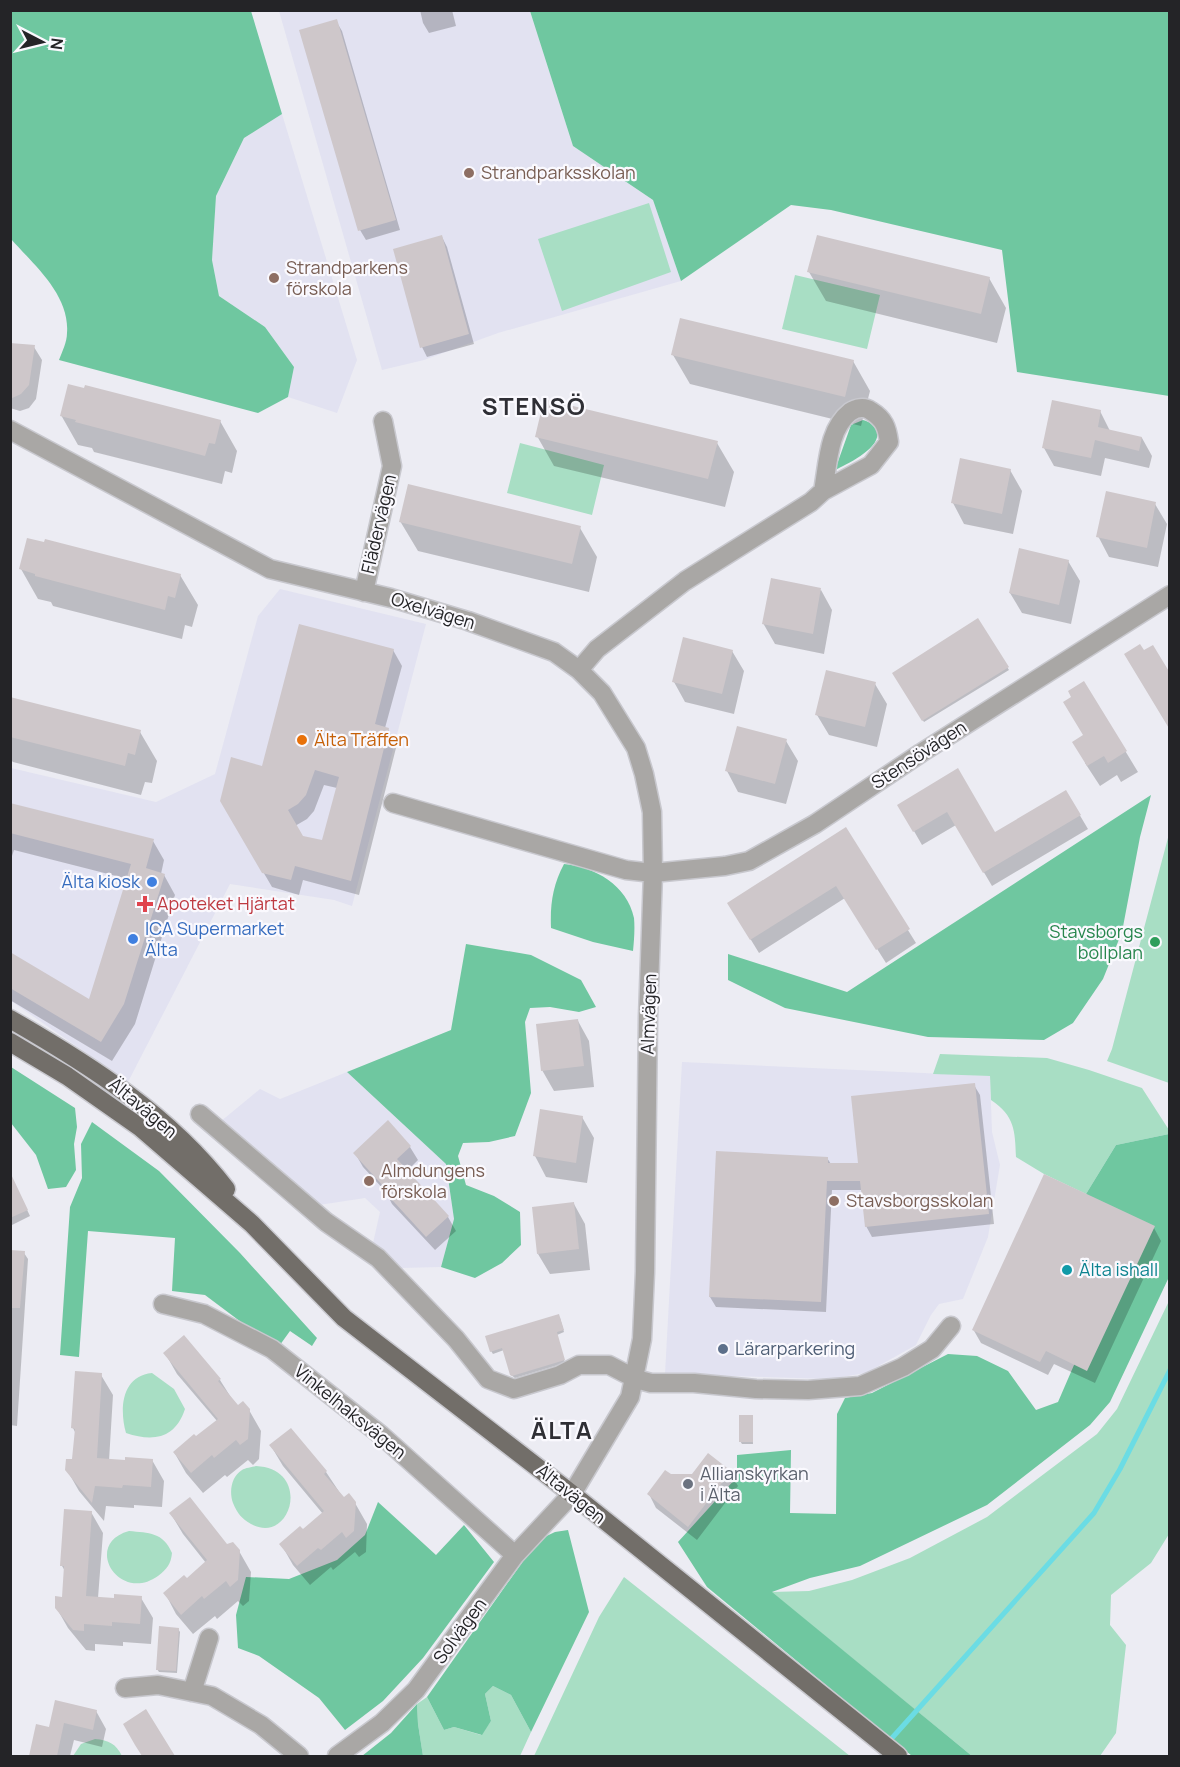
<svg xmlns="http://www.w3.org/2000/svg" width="1180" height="1767" viewBox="0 0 1180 1767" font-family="Manrope,sans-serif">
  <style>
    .built { fill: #e2e2f1 }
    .green { fill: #a8dec4 }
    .forest { fill: #6fc7a0 }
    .shadow { fill: #0003; fill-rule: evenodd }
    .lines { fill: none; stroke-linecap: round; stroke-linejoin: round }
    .stream { stroke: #6bdce4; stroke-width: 5 }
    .building { fill: #cec7ca; fill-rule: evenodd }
    .minor-casing { stroke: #c8c8ce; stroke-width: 21 }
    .major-casing { stroke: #c8c8ce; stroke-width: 21 }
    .minor { stroke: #a9a7a5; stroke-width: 18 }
    .major { stroke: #726e69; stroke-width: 18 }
    .education-dot { fill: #8d6e63; stroke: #faf9fe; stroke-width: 2 }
    .food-dot { fill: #e8710a; stroke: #faf9fe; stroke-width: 2 }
    .shop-dot { fill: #3f7fe0; stroke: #faf9fe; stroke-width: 2 }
    .health-dot { fill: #e0444e; stroke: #faf9fe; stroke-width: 2 }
    .leisure-dot { fill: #2e9e5b; stroke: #faf9fe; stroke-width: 2 }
    .culture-dot { fill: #0f9aa8; stroke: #faf9fe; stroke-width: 2 }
    .service-dot { fill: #5c6f8a; stroke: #faf9fe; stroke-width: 2 }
    .worship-dot { fill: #6b7280; stroke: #faf9fe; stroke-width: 2 }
    .labels { text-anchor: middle; stroke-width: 4.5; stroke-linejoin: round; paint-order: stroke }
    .education-label { font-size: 18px; fill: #785e54; stroke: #faf9fe; text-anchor: start }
    .street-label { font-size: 18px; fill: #242427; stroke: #faf9fe }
    .food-label { font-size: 18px; fill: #c56008; stroke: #faf9fe; text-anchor: start }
    .shop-label { font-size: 18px; fill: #366cbe; stroke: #faf9fe; text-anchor: end }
    .health-label { font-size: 18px; fill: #be3a42; stroke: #faf9fe; text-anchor: start }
    .leisure-label { font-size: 18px; fill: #27864d; stroke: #faf9fe; text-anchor: end }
    .culture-label { font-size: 18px; fill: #0d838f; stroke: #faf9fe; text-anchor: start }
    .service-label { font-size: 18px; fill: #4e5e75; stroke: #faf9fe; text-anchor: start }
    .worship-label { font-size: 18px; fill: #5b616d; stroke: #faf9fe; text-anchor: start }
    .district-label { font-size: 24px; font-weight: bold; letter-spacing: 1.5px; fill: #2f2f35; stroke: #faf9fe }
  </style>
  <rect width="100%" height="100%" fill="#ececf3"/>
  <path class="built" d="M279,11H530L573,146L653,200L681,281L498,333L424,360L382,370Z
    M282,114L357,360L337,413L288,397L294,367L265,327L219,296L212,260L216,196L244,138Z
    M280,589L426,624L352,906L334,900L230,884L128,1082L11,1001V768L156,802L215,774L258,616Z
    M682,1062L990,1076L992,1132L1000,1165L988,1237L963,1299L939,1304L931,1315L916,1345L866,1373L830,1379L665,1374Z
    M347,1072L446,1164L454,1219L441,1267L401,1268L373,1243L380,1212L365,1198L319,1205L220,1122L260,1089L280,1099Z"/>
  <path class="green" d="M649,203L671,272L562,311L538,239Z
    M795,275L880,295L867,349L782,329Z
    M520,443L604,465L592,515L507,493Z
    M1169,834L1170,1083H1169L1107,1061L1112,1049Z
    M940,1054L1047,1058L1089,1070L1142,1088L1169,1130V1134L1116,1145L1086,1194L1044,1174L1016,1157C1015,1131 1015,1116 991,1100L990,1076L933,1074Z
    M1169,1301V1534L1151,1563L1111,1595L1110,1625L1126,1645L1116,1733L1100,1756H972L771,1592L809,1591L852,1580L910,1558L987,1517L1097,1434L1117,1409Z
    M152,1373L174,1389L185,1409C175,1439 153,1442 126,1433C119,1408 122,1376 152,1373Z
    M256,1466C313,1469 291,1546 251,1524C242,1519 237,1513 233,1503C229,1492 231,1477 242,1470C245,1468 252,1467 256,1466Z
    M129,1531C149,1533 163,1532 172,1553C171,1564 167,1569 158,1576C119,1604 82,1544 129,1531Z
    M624,1577L850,1756H534L599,1617Z
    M493,1686L511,1695L531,1732L520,1756H423L418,1724L417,1704L427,1697L444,1730L454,1727L481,1735L491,1721L485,1694Z
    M95,1739C109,1740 116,1744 122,1756H73L81,1744Z"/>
  <path class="forest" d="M11,10L251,11L282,114L244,138L216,196L212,260L219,296L265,327L294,367L288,397L258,413L59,360C62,352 67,342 67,333C70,295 34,265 11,239Z
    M530,11H1169V396L1017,372L1002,250L831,210L791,205L681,281L653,200L573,146Z
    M863,420C870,422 874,425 877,432C881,448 847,464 835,470L851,425Z
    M1151,795L1140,837L1122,932L1103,979L1073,1023L1044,1040L928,1037L785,1008L728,980V954L847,992Z
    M564,864C595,867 627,885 634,918C635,929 634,941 633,951L593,942L551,928C550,903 553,885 564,864Z
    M466,944L531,955L581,980L596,1007L579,1012L550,1007L530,1008L525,1022L531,1093L515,1136L489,1142L463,1143L458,1156L466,1185L494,1196L520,1212L521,1245L502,1263L475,1278L441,1267L454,1219L446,1164L347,1072L451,1030Z
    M11,1067L75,1108L77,1127L74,1144L76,1170L66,1187L48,1189L36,1155L11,1123Z
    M92,1122L159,1171L240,1253L317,1338L312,1346L290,1331L277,1349L205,1295L172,1291L175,1238L88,1231L79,1357L60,1355L70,1207L82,1178L81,1144Z
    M1169,1134V1277L1110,1402L1090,1425L987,1505L860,1566L810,1578L772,1592L972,1756H912L707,1587L678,1542L737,1477V1455L791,1450L790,1513L836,1514L837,1414L845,1398L872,1393L948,1354L977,1356L1008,1371L1036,1410L1058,1402L1074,1365L1086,1194L1116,1145Z
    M378,1502L436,1555L464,1525L494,1562L423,1658L383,1701L345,1730L319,1698L259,1656L238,1648L236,1615L246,1577L289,1579L337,1560L365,1535Z
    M568,1530L589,1612L531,1732L511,1695L493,1686L485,1694L491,1721L482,1735L454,1727L444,1730L427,1697L538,1540L555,1532Z
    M417,1704L418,1724L423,1756H362L391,1733Z"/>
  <path class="shadow" d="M420,10H452L456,26L429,33L423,23Z
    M336,21L342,31L400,230L366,240L360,230Z
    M442,237L447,247L474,344L427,357L422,347Z
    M809,272L989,278L1006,308L997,343L826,301Z
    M10,345L34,347L42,360L36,399L29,408L20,411L10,408Z
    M673,355L853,361L870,391L861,426L690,384Z
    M1100,411L1110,431L1142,438L1152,456L1149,468L1105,458L1101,476L1054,466L1044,448Z
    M61,415L220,421L237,451L232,473L225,471L222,484L94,452L92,448L78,445Z
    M537,436L717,443L734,472L725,507L554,466Z
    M1010,470L1022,491L1013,534L964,524L953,503Z
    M1155,504L1167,524L1158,567L1109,557L1098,536Z
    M400,521L580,528L597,557L589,592L418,551Z
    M1068,561L1080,581L1071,624L1022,613L1010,593Z
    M21,569L180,575L198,605L192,627L185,625L182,639L53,606L51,602L38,599Z
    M821,590L832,610L824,654L775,644L763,623Z
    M977,620L1009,670L924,722L894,674Z
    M393,650L402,666L385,728L388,729L397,744L359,895L303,880L299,895L272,887L221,800L263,768ZM324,785L337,788L323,842L302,837L295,826L307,819L314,811Z
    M732,651L744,671L734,714L685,702L674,682Z
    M1084,683L1138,772L1121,782L1117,775L1100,786L1085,763L1084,736L1073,698Z
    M875,684L887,704L877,747L829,735L817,715Z
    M10,699L140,732L157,761L152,783L145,782L141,795L13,762L10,759Z
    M786,741L798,761L786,804L738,792L727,771Z
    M958,770L995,834L1066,792L1088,829L992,886L956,825L922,845L899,805Z
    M10,804L153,841L164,860L161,874L164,875L175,895L135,1024L112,1061L10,1000V954L90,1001L128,879L14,850L10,862Z
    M845,829L916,943L886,963L845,898L759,953L737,917Z
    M578,1021L589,1041L594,1087L554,1091L542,1070Z
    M974,1085L980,1095L994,1224L872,1237L866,1226L863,1190H832L826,1312L716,1307L710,1297L827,1158L831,1164L860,1165Z
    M582,1117L594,1138L587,1183L546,1177L535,1156Z
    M410,1147L418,1160L406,1172L448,1217L456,1231L435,1250L392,1204L386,1192L363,1167L355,1153Z
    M10,1174L30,1216L10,1226Z
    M574,1204L585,1224L590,1270L550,1274L538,1254Z
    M1154,1228L1161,1241L1095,1383L1054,1364L1048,1375L981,1343L973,1329Z
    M10,1251L24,1253L28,1259L17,1426L10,1425Z
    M560,1318L564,1332L557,1335L565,1363L515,1378L511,1375L504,1350L493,1354L491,1351Z
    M184,1338L220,1380L237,1407L249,1410L261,1431L259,1459L253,1465L248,1460L227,1477L225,1475L203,1493L186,1473L174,1452L196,1439L217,1421L177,1374L165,1353Z
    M101,1375L113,1395L109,1461L152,1460L164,1481L162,1507L134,1505V1508L106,1506L104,1521L79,1491L67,1470L74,1461L76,1434L73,1428Z
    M752,1417L753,1444H742L740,1441Z
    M290,1430L326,1472L344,1499L355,1503L367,1524L366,1552L359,1557L355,1552L333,1570L331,1567L310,1585L293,1565L281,1544L303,1531L323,1514L283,1466L271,1446Z
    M708,1455L730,1472L738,1486L697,1540L656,1508L649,1494L692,1475Z
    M91,1512L103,1533L98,1598H141L153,1618L151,1644L123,1642V1646L95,1644V1651L86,1650L68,1628L56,1607L63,1598L65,1571L62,1566Z
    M171,1514L239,1551L251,1572L249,1601L243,1606L238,1601L217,1619L215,1616L193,1634L176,1614L165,1593L186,1580L206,1563L183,1534Z
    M178,1629L180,1632L177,1673L159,1672L157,1669Z
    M56,1702L96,1711L106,1729L102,1747L74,1740L70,1756H30L37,1726L50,1728Z"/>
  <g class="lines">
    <path class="stream" d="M892,1738L1094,1513L1120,1469L1170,1370"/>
  </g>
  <path class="building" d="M337,19L396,220L358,231L299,30Z
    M442,235L469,334L420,348L393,249Z
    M817,235L990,277L981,314L807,272Z
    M680,318L854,360L845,397L671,355Z
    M10,343L35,345L29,385L21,394L10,399Z
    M68,384L84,388L85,385L221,420L215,444L209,443L205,456L75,422L76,420L60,416Z
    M544,399L718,441L708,479L535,437Z
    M1052,400L1101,410L1098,427L1142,437L1139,451L1095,440L1091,458L1042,448Z
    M960,458L1011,469L1002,514L951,503Z
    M408,484L581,526L572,564L399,522Z
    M1106,491L1156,502L1147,548L1096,537Z
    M27,538L44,542L45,539L181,574L175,598L168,596L165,610L35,576V574L19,569Z
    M1019,548L1069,560L1059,605L1009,593Z
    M771,578L821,588L813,634L762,624Z
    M978,618L1009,667L922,721L892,673Z
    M299,624L394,649L375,724L389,728L351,881L295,866L291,880L262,873L220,801L231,757L262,766ZM315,770L339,777L322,840L303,836L288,810L298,804L306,795Z
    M683,637L733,650L722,694L672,682Z
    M1140,644L1144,650L1153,645L1170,673V730L1124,654Z
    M826,670L876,682L865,727L815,715Z
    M1084,681L1127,751L1108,763L1104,756L1087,766L1072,742L1083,735L1063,702L1071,697L1068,691Z
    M10,697L141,730L135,755L128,753L125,766L10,737Z
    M737,726L787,739L775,784L725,771Z
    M958,768L995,832L1066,790L1081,815L983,873L947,812L913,832L897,805Z
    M10,803L154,839L146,868L165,874L124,1004L101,1042L10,988V952L89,999L131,864L10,833Z
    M846,827L910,929L876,950L836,886L750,940L727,903Z
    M578,1019L584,1066L541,1071L536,1024Z
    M975,1083L989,1214L865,1227L860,1181H827L821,1302L709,1297L716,1151L828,1157V1163H858L851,1096Z
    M540,1109L583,1116L576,1163L533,1156Z
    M388,1120L411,1146L397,1159L449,1216L426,1237L383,1190L385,1188L353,1153Z
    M10,1172L28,1210L10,1218Z
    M1044,1174L1155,1226L1087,1371L1046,1351L1040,1362L972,1330Z
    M574,1202L579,1249L537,1254L532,1207Z
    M10,1250L25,1251L20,1308H10Z
    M559,1314L564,1330L557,1332L565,1360L512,1376L510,1375L502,1348L490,1352L485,1336Z
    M184,1335L221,1379L218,1381L238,1405L243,1401L250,1409L248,1439L240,1445L236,1440L214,1458L212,1455L191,1473L173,1452L194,1434L196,1436L218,1419L163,1353Z
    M75,1371L102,1373L97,1458L125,1460V1457L153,1459L151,1487L123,1485L122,1488L95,1486L92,1503L65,1470L66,1459H72L75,1429L71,1428Z
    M739,1415H753V1442H739Z
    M291,1428L327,1471L324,1474L344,1497L349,1493L356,1502L354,1531L346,1538L342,1532L321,1550L318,1548L297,1566L279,1544L300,1526L303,1529L324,1511L269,1445Z
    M708,1453L731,1471L688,1527L647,1494L665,1470L671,1474H692Z
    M190,1497L227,1544L233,1542L240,1550L238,1580L230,1587L226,1581L204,1599L202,1596L181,1615L163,1593L184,1575L187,1578L207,1560L169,1513Z
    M64,1509L92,1511L86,1596L114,1598V1594L142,1596L140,1624L112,1622V1626L84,1624V1631L73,1630L55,1608V1596L62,1597L64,1566H60Z
    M159,1626L179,1628L176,1671L156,1670Z
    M55,1700L97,1710L93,1730L64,1723L57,1756H29L36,1724L49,1727Z
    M146,1709L175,1756H142L135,1745L123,1724Z"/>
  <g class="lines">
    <g class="minor-casing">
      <path id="minor" d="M10,430L270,569L391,598L468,621L554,652L579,670L602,693L636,748L644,774L652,812L653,873L648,1017L645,1272L642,1339L630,1397L572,1494L515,1555L416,1690L382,1723L337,1756
        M364,592L392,466L383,421
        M579,670L597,649L685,581L811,502L823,491L871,465L889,442C887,427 884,419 871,411C864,406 856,408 850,412C828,429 828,465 823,491
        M393,803L626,870L653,873L725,866L749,861L815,824L921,753L1170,595
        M200,1114L326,1222L378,1258L456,1339L488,1379L514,1389L560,1375L579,1365H609L636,1379L651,1383H694L756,1389L808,1390L860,1386L903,1367L932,1349L951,1326
        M163,1304L204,1314L272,1349L381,1435L515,1555
        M125,1688L158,1685L212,1696L261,1725L299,1756
        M192,1692L209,1638"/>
    </g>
    <g class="major-casing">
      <path id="major" d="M10,1019C90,1065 169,1115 226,1189
        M10,1042L67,1076L141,1128L252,1224L344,1318L572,1494L898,1756"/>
    </g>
    <use href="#minor" class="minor"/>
    <use href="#major" class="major"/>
  </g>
  <g class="education-dot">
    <circle cx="469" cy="173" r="6"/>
    <circle cx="274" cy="278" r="6"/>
    <circle cx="369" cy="1181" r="6"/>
    <circle cx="834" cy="1201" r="6"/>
  </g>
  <circle class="food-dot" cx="302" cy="740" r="6"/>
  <g class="shop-dot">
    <circle cx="152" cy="882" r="6"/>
    <circle cx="133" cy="939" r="6"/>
  </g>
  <path class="health-dot" d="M142 895h6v6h6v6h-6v6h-6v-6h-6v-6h6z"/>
  <circle class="leisure-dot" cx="1155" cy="942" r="6"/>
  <circle class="culture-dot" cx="1067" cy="1270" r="6"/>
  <circle class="service-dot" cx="723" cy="1349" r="6"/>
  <circle class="worship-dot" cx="688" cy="1484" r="6"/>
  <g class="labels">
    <g class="education-label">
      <text x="481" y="179">Strandparksskolan</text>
      <text x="286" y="274">Strandparkens<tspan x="286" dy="21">förskola</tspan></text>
      <text x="381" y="1177">Almdungens<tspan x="381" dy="21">förskola</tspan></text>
      <text x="846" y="1207">Stavsborgsskolan</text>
    </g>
    <g class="street-label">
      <text transform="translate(379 524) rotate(-77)" y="6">Flädervägen</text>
      <text transform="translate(433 611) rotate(17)" y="6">Oxelvägen</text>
      <text transform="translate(919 755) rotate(-33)" y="6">Stensövägen</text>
      <text transform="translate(649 1014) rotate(-88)" y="6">Almvägen</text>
      <text transform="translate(143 1108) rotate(40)" y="6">Ältavägen</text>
      <text transform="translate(350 1412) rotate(39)" y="6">Vinkelhaksvägen</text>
      <text transform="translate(571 1494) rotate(39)" y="6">Ältavägen</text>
      <text transform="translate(460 1631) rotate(-54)" y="6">Solvägen</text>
    </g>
    <g class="food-label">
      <text x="314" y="746">Älta Träffen</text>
    </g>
    <g class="shop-label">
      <text x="140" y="888">Älta kiosk</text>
      <text x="145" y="935" text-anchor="start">ICA Supermarket<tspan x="145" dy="21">Älta</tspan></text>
    </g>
    <g class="health-label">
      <text x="157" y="910">Apoteket Hjärtat</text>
    </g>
    <g class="leisure-label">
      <text x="1143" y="938">Stavsborgs<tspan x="1143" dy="21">bollplan</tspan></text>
    </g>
    <g class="culture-label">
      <text x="1079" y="1276">Älta ishall</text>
    </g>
    <g class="service-label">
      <text x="735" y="1355">Lärarparkering</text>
    </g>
    <g class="worship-label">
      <text x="700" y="1480">Allianskyrkan<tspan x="700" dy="21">i Älta</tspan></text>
    </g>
    <g class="district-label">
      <text x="534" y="415">STENSÖ</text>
      <text x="562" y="1439">ÄLTA</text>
    </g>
  </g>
  <rect width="1180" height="1767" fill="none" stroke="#242427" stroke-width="24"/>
  <g transform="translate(42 42) rotate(97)" stroke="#faf9fe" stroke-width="4.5" paint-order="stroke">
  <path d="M0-4.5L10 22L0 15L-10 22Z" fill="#242427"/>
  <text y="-9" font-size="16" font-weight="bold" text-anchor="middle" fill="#242427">N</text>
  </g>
</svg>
